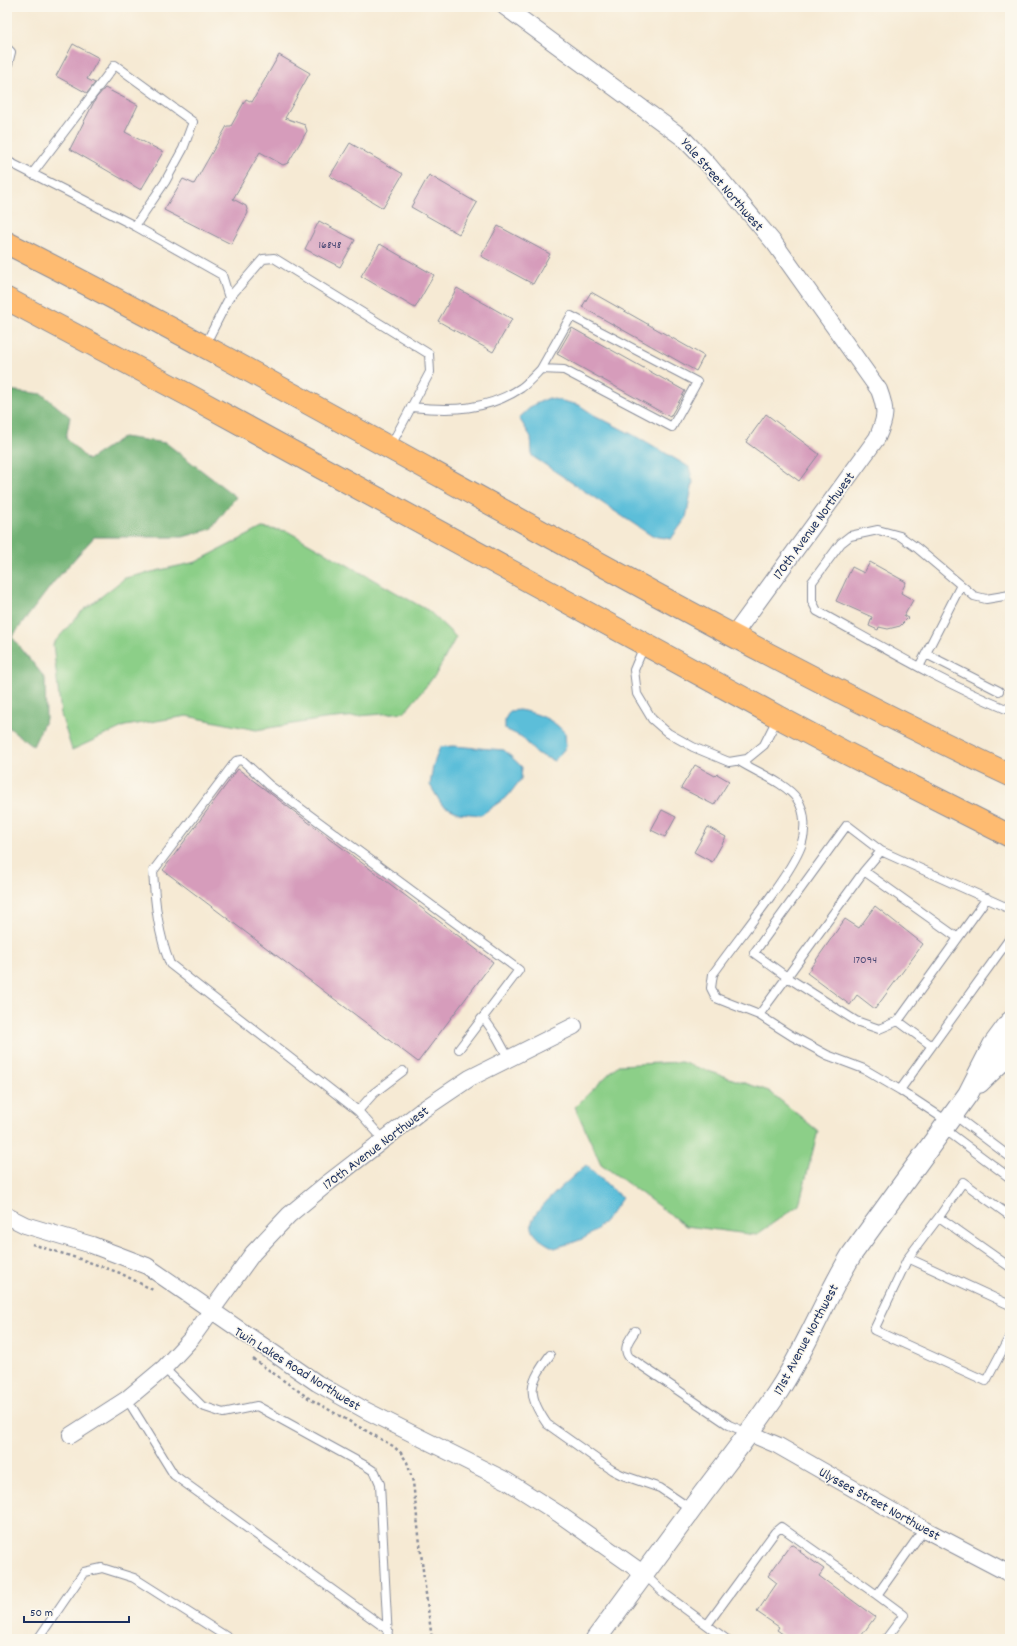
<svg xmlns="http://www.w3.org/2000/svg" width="1017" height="1646" viewBox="0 0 1017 1646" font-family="Dekko,sans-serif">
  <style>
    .green { fill: #8ccf88; stroke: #547f73 }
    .forest { fill: #71b274; stroke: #467069 }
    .water { fill: #5bbed9; stroke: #3b769c }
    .building { fill: #d69cbb }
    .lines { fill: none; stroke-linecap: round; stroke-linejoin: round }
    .service-casing { stroke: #888c99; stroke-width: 10 }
    .minor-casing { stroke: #888c99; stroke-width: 18 }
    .tertiary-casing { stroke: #888c99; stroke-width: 22 }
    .trunk-casing { stroke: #888c99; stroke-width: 24 }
    .path { stroke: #888c99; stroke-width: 2.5; stroke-dasharray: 3 3; stroke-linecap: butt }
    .service { stroke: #fff; stroke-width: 8 }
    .minor { stroke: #fff; stroke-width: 16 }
    .tertiary { stroke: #fff; stroke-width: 20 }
    .trunk { stroke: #febb71; stroke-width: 22 }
    .labels { text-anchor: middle; stroke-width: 3; stroke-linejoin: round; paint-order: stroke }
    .number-label { font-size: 12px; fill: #4a4a75 }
    .street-label { font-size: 14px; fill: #1b2f5e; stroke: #fbf7ec }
  </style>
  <rect width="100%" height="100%" fill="#fbf7ec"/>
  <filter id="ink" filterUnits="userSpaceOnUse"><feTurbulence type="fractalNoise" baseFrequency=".025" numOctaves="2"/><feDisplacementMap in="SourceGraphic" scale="8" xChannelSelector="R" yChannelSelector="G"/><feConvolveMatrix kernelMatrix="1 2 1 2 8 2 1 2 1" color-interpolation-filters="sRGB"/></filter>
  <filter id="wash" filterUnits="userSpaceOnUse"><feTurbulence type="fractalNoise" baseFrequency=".012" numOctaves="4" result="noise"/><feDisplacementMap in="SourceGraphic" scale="16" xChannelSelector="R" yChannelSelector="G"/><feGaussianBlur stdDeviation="0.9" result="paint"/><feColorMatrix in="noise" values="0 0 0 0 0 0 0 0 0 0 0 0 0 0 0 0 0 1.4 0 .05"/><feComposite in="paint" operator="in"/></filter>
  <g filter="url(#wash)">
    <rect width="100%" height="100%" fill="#f6ead4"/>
    <path class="green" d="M262,528L287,531L429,611L456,637L436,674L405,712L324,719L256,730L187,716L125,726L72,750L61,715L53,644L80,613L125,578L196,562Z
      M681,1062L769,1091L818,1131L799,1205L756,1235L686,1226L601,1164L575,1107L618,1065Z"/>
    <path class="forest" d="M7,390L42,394L70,417L66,438L88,460L123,437L166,443L236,497L211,529L183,537H94L53,583L12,637L45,678L46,719L33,746L7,726Z"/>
    <path class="water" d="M549,398L579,405L594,415L645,441L689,467L693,482L686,518L671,539L652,536L532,456L531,437L519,418L533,405Z
      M519,710C537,713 553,719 565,733L566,747L554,761L536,753L522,737L505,729V719L510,711Z
      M453,746L504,750L522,767L521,779L508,796L481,815L459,813L442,805L430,785L433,766L440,747Z
      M586,1165L622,1198C610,1215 598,1234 577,1241C570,1244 562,1245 555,1248C546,1244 529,1235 532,1222C535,1208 574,1176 586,1165Z"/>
    <g id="blocks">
      <path class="building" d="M73,44L99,58L87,79L95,83L87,93L56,76Z
        M279,55L310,73L285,118L305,125L307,131L288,163L283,165L260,152L233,199L246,206L248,213L231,244L164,210L183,179L194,184L227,126H231L246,99L252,102Z
        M105,88L138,105L125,132L163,152L141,190L70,149L96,98Z
        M350,143L403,174L383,208L330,176Z
        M429,175L477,203L459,234L411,207Z
        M319,221L355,240L340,267L305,249Z
        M498,226L550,254L533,284L481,256Z
        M380,244L434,275L415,308L361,276Z
        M457,288L512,319L493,352L438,321Z
        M591,292L704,356L696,371L582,307Z
        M572,328L685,391L670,417L557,354Z
        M766,414L819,454L799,481L746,442Z
        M870,562L906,582L901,593L913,600L904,616L908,618L900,626L888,629L879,627L878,630L869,626L872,617L836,601L852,567L864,573Z
        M695,765L715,776L717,774L729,781L714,805L681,788Z
        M238,769L493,962L418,1062L163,870Z
        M662,810L676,817L665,837L651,830Z
        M708,827L726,837L712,862L694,852Z
        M875,906L923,944L875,1009L857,995L850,1005L807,973L845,919L859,928Z
        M791,1544L801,1551L800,1552L824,1569L819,1576L875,1617L859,1639H790L777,1630L779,1627L757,1612L777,1583L768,1576Z"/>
    </g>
  </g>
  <g filter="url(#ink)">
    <use href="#blocks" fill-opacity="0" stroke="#888c99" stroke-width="1"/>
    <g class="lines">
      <g class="service-casing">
        <path id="service" d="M7,48L11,52L7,68
          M7,161L135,226L222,275L229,298
          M32,174L115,65L193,122L183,149L165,182L135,226
          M204,347L229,298L263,259L274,258L429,354L430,372L390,447
          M411,407C451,411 486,411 521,388C528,383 535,375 541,369L564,370L672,427L697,382L571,316L541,369
          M1010,595L986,599L974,596L917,548L900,536L878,530L850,536L841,543L812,582V601L817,611C879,645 941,682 1006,709H1010
          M644,646L634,670L637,694L652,719L668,733L693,747L729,762L747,759L764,745L778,717
          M926,654L999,691
          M919,667L961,585
          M739,761C756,772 786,783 797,799C806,812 806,831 801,846C795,862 783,879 773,893C754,920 733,946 713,974L711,988L716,998L759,1015L792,1036L827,1055L864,1069L900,1090L947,1121
          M864,871L881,851
          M759,1015L787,977L754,953L847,825L881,851L1010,909
          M481,1019L483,1017L497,1037L509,1059
          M898,1021L987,898
          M932,1046L898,1021L879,1029L856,1021L787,977L864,871L958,938
          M900,1090L1010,938
          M358,1111L170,964C158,934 155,903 153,871L236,761L242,760L269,785L519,970L459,1049
          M953,1114L1010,1157
          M943,1128L1010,1178
          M384,1140L358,1111L374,1093L403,1071
          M939,1217L963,1182L1010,1216
          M908,1258L939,1217L1010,1267
          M1010,1305L908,1258L874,1330L986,1381L1010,1336
          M635,1331C630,1339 622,1348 629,1357L729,1425L748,1433
          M550,1355C530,1383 525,1392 547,1424L612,1470L622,1475L660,1488L691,1509
          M164,1368L202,1406L223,1413L257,1406L366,1466L375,1472L380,1484L388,1639
          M127,1399L174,1475L388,1630
          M644,1574L665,1594L726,1639
          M707,1625L775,1532L781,1527L877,1595
          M38,1639L84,1572L102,1568L134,1578L230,1639
          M886,1639L904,1615L877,1595L924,1529"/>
      </g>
      <g class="minor-casing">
        <path id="minor" d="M505,7L683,138L708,164L775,244L879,390C887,411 886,418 877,438L733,636
          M7,1216L25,1225L92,1245L147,1266L317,1383L365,1410L507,1481L559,1514L644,1574
          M749,1433L777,1445L924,1529L1010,1574
          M71,1435L127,1399L164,1368L191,1339L253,1253L289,1215L329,1182L421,1111L470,1078L574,1026"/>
      </g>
      <g class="tertiary-casing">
        <path id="tertiary" d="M979,1083L1010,1053
          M596,1639C628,1596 659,1553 691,1510C720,1470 752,1432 779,1390C807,1347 825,1298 852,1254L968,1094L993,1045L1010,1022"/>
      </g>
      <g class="trunk-casing">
        <path id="trunk" d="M7,243C345,414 668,614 1010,775
          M7,299L190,396L778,717L848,754L1010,836"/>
      </g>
      <path class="path" d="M32,1244L83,1260L120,1273L155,1291
        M253,1359L310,1399L393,1446L401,1453L407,1462L413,1482L424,1579L432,1639"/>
      <use href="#service" class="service"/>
      <use href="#minor" class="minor"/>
      <use href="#tertiary" class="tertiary"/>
      <use href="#trunk" class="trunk"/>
    </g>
  </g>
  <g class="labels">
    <g class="number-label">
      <text x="330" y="248">16848</text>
      <text x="865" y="963">17094</text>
    </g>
    <g class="street-label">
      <text transform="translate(723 184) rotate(49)" y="5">Yale Street Northwest</text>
      <text transform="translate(813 525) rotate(-54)" y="5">170th Avenue Northwest</text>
      <text transform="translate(375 1147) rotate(-37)" y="5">170th Avenue Northwest</text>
      <text transform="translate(805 1339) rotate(-62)" y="5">171st Avenue Northwest</text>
      <text transform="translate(298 1368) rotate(32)" y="5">Twin Lakes Road Northwest</text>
      <text transform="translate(880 1503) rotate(29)" y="5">Ulysses Street Northwest</text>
    </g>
  </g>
  <rect width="1017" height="1646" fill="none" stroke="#fbf7ec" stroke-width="24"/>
  <path d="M24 1616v6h105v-6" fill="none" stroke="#1b2f5e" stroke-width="2"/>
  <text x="30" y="1616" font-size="12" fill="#1b2f5e" stroke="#fbf7ec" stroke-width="3" paint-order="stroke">50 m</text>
</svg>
